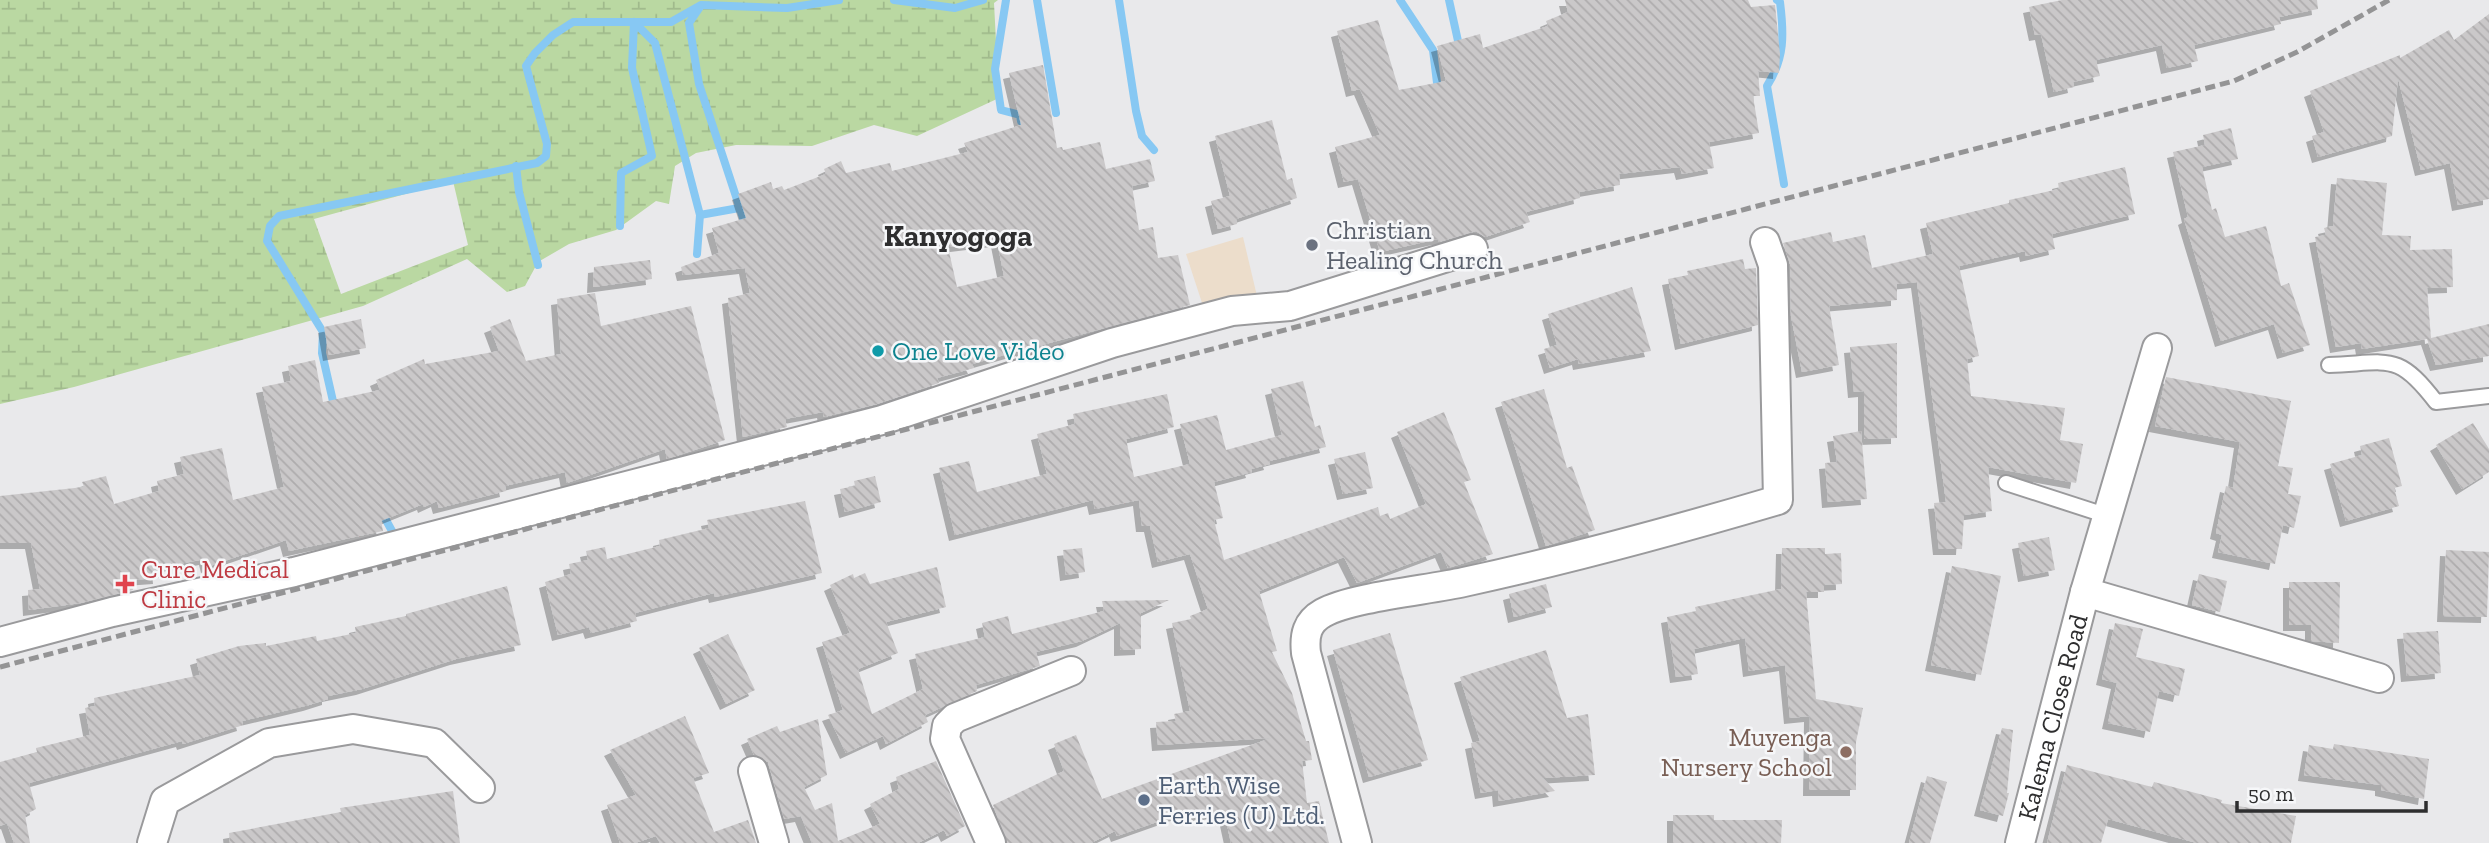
<svg xmlns="http://www.w3.org/2000/svg" width="2489" height="843" viewBox="0 0 2489 843" font-family="'Zilla Slab',serif">
  <style>
    .commercial { fill: #ecddcb }
    .wetland { fill: url(#wetland-marsh); fill-rule: evenodd }
    .lines { fill: none; stroke-linecap: round; stroke-linejoin: round }
    .stream { stroke: #87c8f3; stroke-width: 8 }
    .building { fill: url(#building-back-hatch); fill-rule: evenodd; filter: url(#shadow) }
    .service-casing { stroke: #9a9a9c; stroke-width: 18 }
    .minor-casing { stroke: #9a9a9c; stroke-width: 32 }
    .service { stroke: #fff; stroke-width: 14 }
    .minor { stroke: #fff; stroke-width: 28 }
    .rail { stroke: #949495; stroke-width: 5; stroke-dasharray: 10 5; stroke-linecap: butt }
    .worship-dot { fill: #6b7280; stroke: #f6f7f9; stroke-width: 2.5 }
    .culture-dot { fill: #0f9aa8; stroke: #f6f7f9; stroke-width: 2.5 }
    .health-dot { fill: #e0444e; stroke: #f6f7f9; stroke-width: 2.5 }
    .education-dot { fill: #8d6e63; stroke: #f6f7f9; stroke-width: 2.5 }
    .service-dot { fill: #5c6f8a; stroke: #f6f7f9; stroke-width: 2.5 }
    .labels { text-anchor: middle; stroke-width: 5; stroke-linejoin: round; paint-order: stroke }
    .worship-label { font-size: 26px; fill: #5b616d; stroke: #f6f7f9; text-anchor: start }
    .culture-label { font-size: 26px; fill: #0d838f; stroke: #f6f7f9; text-anchor: start }
    .health-label { font-size: 26px; fill: #be3a42; stroke: #f6f7f9; text-anchor: start }
    .street-label { font-size: 26px; fill: #2e2e2f; stroke: #f6f7f9 }
    .education-label { font-size: 26px; fill: #785e54; stroke: #f6f7f9; text-anchor: end }
    .service-label { font-size: 26px; fill: #4e5e75; stroke: #f6f7f9; text-anchor: start }
    .quarter-label { font-size: 30px; font-weight: bold; fill: #2e2e2f; stroke: #f6f7f9 }
  </style>
  <defs>
    <pattern id="wetland-marsh" width="20" height="14" patternUnits="userSpaceOnUse" patternTransform="scale(1.75)"><rect width="20" height="14" fill="#bad8a2"/><path d="M1 5h8M5 5V1M11 12h8M15 12V8" fill="none" stroke="#a0ba8c"/></pattern>
    <pattern id="building-back-hatch" width="6" height="6" patternUnits="userSpaceOnUse" patternTransform="scale(1.75)"><rect width="6" height="6" fill="#cac8c9"/><path d="M-1 5l2 2M0 0l6 6M5-1l2 2" fill="none" stroke="#aeacad"/></pattern>
    <filter id="shadow"><feDropShadow dx="-6" dy="6" stdDeviation="0" flood-color="#0004"/></filter>
  </defs>
  <rect width="100%" height="100%" fill="#e9e9eb"/>
  <path class="commercial" d="M1243,237L1257,296L1204,309L1186,254Z"/>
  <path class="wetland" d="M0,0H998L994,3L999,98L917,136L874,125L812,146L736,145L696,153L675,166L669,204L656,201L616,230L569,244L538,262L525,286L507,292L467,259L363,306L74,387L0,404ZM453,181L468,245L341,294L314,219Z"/>
  <g class="lines">
    <path class="stream" d="M894,0L955,8L983,0
      M1006,0L995,69L1001,110L1020,115L1021,121
      M1037,0L1056,113
      M1119,0L1136,111L1142,136L1154,150
      M1400,0L1433,50L1438,91
      M1449,0L1460,50
      M1777,0L1780,2C1784,34 1785,58 1767,86L1784,184
      M700,7L689,23L699,84L746,227
      M634,22L655,43L700,215L697,254
      M516,166L519,192L538,265
      M700,215L739,208
      M620,226L621,173L652,156L632,68L634,22
      M335,410L322,353L323,332L267,241L270,226L279,216L537,163L546,156L547,144L526,66L535,53L553,35L573,22H671L701,5L787,8L839,0
      M381,511L397,540"/>
  </g>
  <path class="building" d="M1565,0H1748L1751,7L1775,5L1780,54L1779,73L1758,71L1760,96H1753L1759,133L1709,142L1714,168L1682,174L1680,167L1619,174L1620,185L1579,192L1580,198L1526,212L1530,222L1485,237L1476,231L1439,242L1438,239L1380,252L1358,179L1344,182L1335,147L1380,135L1360,89L1352,91L1337,31L1378,20L1399,90L1446,81L1437,46L1480,34L1483,48L1548,26L1546,21L1568,12Z
    M2062,0H2317L2318,9L2279,17L2281,24L2194,45L2198,61L2167,68L2162,45L2096,60L2100,76L2073,82L2074,87L2054,92L2041,34L2035,35L2029,7Z
    M2489,14V199L2458,205L2450,163L2421,170L2398,78L2392,136L2318,157L2312,136L2324,132L2310,91L2400,55V58L2449,30L2454,40Z
    M1043,65L1057,148L1062,147L1063,150L1100,142L1106,169L1150,159L1155,181L1132,186L1139,230L1153,227L1158,258L1178,255L1190,305L1042,345L1043,349L1023,354L1022,350L972,364L974,368L937,378L939,383L877,404L824,417L823,412L785,419L787,427L743,437L728,298L750,293L745,268L683,275L681,267L719,253L712,228L746,218L738,194L771,182L773,189L782,186L784,190L826,174L824,169L841,161L846,173L890,163L892,171L968,152L964,143L1021,125L1009,73ZM997,241L1004,276L957,287L948,247Z
    M1272,120L1287,180L1292,178L1297,198L1236,219L1237,224L1218,229L1211,201L1230,196L1215,136Z
    M2231,128L2238,159L2202,167L2212,210L2216,208L2225,237L2266,226L2281,286L2289,283L2310,345L2283,353L2274,324L2221,341L2184,219L2188,217L2173,152L2205,145L2203,135Z
    M2125,167L2135,214L2052,234L2055,249L2026,256L2025,251L1959,266L1979,356L1967,359L1971,396L2065,408L2060,440L2083,444L2076,483L1988,467L1992,511L1964,515L1962,549H1939L1934,503L1946,502L1917,282L1897,284V300L1829,306L1839,365L1802,372L1791,316L1790,264L1783,243L1831,232L1833,242L1865,235L1872,268L1933,254L1926,223L2009,203V200L2059,189L2058,183Z
    M2337,178L2387,183L2382,235L2411,236L2410,250L2452,249L2453,287L2427,288L2431,338L2489,324V356L2436,365L2427,339L2362,349L2361,343L2336,347L2315,237L2326,235L2324,228L2333,226Z
    M1743,259L1745,269L1756,268L1758,325L1681,344L1668,279L1688,275L1687,271Z
    M650,260L652,279L593,287L594,267Z
    M1632,287L1651,351L1579,364L1578,359L1550,368L1544,349L1557,345L1548,314Z
    M595,293L601,326L691,306L725,440L667,459L665,449L567,483L565,472L505,486L506,491L439,508L437,501L424,507L423,504L381,521L383,531L364,535L289,551L286,540L207,567L205,559L158,568L159,578L131,580L133,590L81,603L29,610L28,590L40,589L31,543H0V496L84,487L82,482L106,476L114,504L159,491L157,481L184,474L180,457L222,448L233,500L284,487L262,387L291,381L288,366L315,360L323,402L380,390L376,380L424,359L425,364L499,351L490,327L510,319L526,361L561,354L557,299Z
    M361,319L366,348L329,355L324,327Z
    M1897,343V438L1864,439V391L1854,392L1850,347Z
    M2166,377L2291,401L2278,466L2293,468L2288,494L2301,496L2294,528L2283,525L2275,564L2218,552L2222,535L2216,533L2226,486L2233,488L2240,442L2155,426Z
    M1303,381L1315,427L1320,425L1326,447L1269,461L1270,464L1251,469L1252,472L1214,482L1223,518L1214,520L1224,560L1378,507L1380,516L1388,513L1390,519L1426,504L1397,432L1444,412L1471,480L1464,482L1493,554L1448,568L1441,552L1357,583L1344,557L1259,591L1277,651L1272,652L1292,693L1306,741H1309L1312,760L1302,761L1307,803L1319,801L1329,843H1231L1224,811L1189,818L1188,811L1117,836L1115,831L1091,843H1007L993,805L1064,771L1054,744L1076,735L1102,799L1271,738L1158,745L1156,722L1176,721L1174,714L1190,711L1172,623L1191,619L1190,616L1208,609L1190,554L1158,562L1150,526H1142L1139,500L1095,509L1093,500L955,535L939,468L969,461L977,492L1047,474L1037,434L1075,424L1073,414L1167,394L1174,427L1126,439L1134,477L1190,464L1180,424L1217,415L1226,450L1282,435L1271,389Z
    M1544,389L1567,468L1572,466L1595,530L1546,546L1501,402Z
    M2473,423L2489,449V472L2462,489L2436,445Z
    M1861,431L1867,499L1828,502L1825,463L1837,462L1833,436Z
    M2389,438L2402,486L2394,488L2399,506L2346,521L2330,464L2362,455L2360,446Z
    M1365,452L1373,488L1343,494L1334,459Z
    M875,476L881,502L845,512L840,489L855,486L854,481Z
    M805,501L822,573L715,597L714,593L670,604L635,613L637,621L591,633L589,627L558,635L545,582L571,574L569,564L588,560L586,551L605,547L607,559L660,546L659,540L709,528L707,520Z
    M2049,537L2055,570L2024,576L2018,543Z
    M1082,548L1085,572L1066,575L1063,550Z
    M1782,548H1825V554L1841,553L1842,584L1824,585V592H1806L1816,699L1863,708L1856,742V790H1809L1810,716L1790,718L1785,665L1749,671L1745,638L1694,649L1698,674L1676,677L1667,617L1696,611L1695,607L1781,589Z
    M2446,550L2489,552L2487,617L2443,616Z
    M1952,566L2001,576L1981,675L1931,665Z
    M937,567L946,607L886,622L898,653L858,669L872,714L923,689L915,654L985,637L982,623L1008,616L1012,634L1104,611L1102,601L1169,600L1141,613V649L1120,650V623L1082,641L1036,652L1040,666L976,685L977,691L925,715L928,722L886,744L883,736L846,753L828,715L843,710L822,642L850,633L830,585L853,574L854,578L865,573L870,584Z
    M2199,574L2227,581L2220,612L2192,605Z
    M2289,582H2340L2339,643L2311,641V625H2289Z
    M1546,584L1552,607L1514,617L1509,594Z
    M507,586L521,645L456,659L362,689L328,696V699L309,705L242,721L243,725L183,744L182,741L29,783L36,809L25,815L30,843H14L7,823L0,826V762L37,752L36,748L90,735L85,708L95,706L94,698L200,675L196,659L239,646L266,643V646L316,636L317,641L356,633L355,627L406,616V614Z
    M2115,623L2143,629L2136,657L2185,669L2179,696L2159,691L2150,732L2108,723L2117,683L2102,679Z
    M2438,631L2441,673L2407,676L2403,633Z
    M1390,633L1428,760L1369,777L1333,650Z
    M728,634L755,690L726,704L699,648Z
    M1546,650L1567,718L1588,714L1595,775L1543,778L1555,791L1499,801L1498,790L1481,793L1471,743L1480,741L1460,677Z
    M685,716L709,773L693,778L714,832L748,820L756,843H660L656,836L635,843H620L607,805L636,795L610,750Z
    M818,719L827,775L804,787L815,810L832,803L838,841L880,824L870,804L899,789L896,777L936,761L965,826L947,836L944,830L918,843H812L801,816L784,819L768,762L754,755L747,739L777,726L780,732Z
    M2002,728L2013,730L2007,793H2009L2003,816L1980,810Z
    M2334,744L2429,759L2424,799L2381,790V785L2304,775L2309,745L2333,749Z
    M2067,765L2152,787L2154,782L2222,800L2221,803L2296,816L2291,843H2197L2108,819L2101,843H2047Z
    M1927,776L1947,782L1930,843H1909Z
    M453,791L460,843H230L229,833L341,812L340,808Z
    M1673,815H1714V820H1782L1781,843H1673Z"/>
  <g class="lines">
    <g class="service-casing">
      <path id="service" d="M2329,365C2389,363 2397,351 2436,402L2489,396
        M2006,483L2108,516"/>
    </g>
    <g class="minor-casing">
      <g id="minor">
        <path d="M2085,592L2379,678"/>
        <path d="M0,642L112,612L294,572L882,420L1112,343L1232,311L1290,306L1473,249"/>
        <path d="M753,771L774,843"/>
        <path d="M152,843L165,801L269,743L353,729L434,743L480,788"/>
        <path d="M991,843L945,739L947,726L955,718L1071,671"/>
        <path d="M1357,843L1306,653C1304,635 1307,622 1323,613C1351,597 1429,590 1464,582C1570,559 1673,531 1778,500L1773,265L1765,242"/>
        <path id="s1" d="M2020,843L2085,592L2157,348"/>
      </g>
    </g>
    <use href="#service" class="service"/>
    <use href="#minor" class="minor"/>
    <path class="rail" d="M0,667L2234,81L2297,52L2389,0"/>
  </g>
  <circle class="worship-dot" cx="1312" cy="245" r="7"/>
  <circle class="culture-dot" cx="878" cy="351" r="7"/>
  <path class="health-dot" d="M121.5 573.5h7v7h7v7h-7v7h-7v-7h-7v-7h7z"/>
  <circle class="education-dot" cx="1846" cy="752" r="7"/>
  <circle class="service-dot" cx="1144" cy="800" r="7"/>
  <g class="labels">
    <g class="worship-label">
      <text x="1326" y="239">Christian<tspan x="1326" dy="30">Healing Church</tspan></text>
    </g>
    <g class="culture-label">
      <text x="892" y="360">One Love Video</text>
    </g>
    <g class="health-label">
      <text x="141" y="578">Cure Medical<tspan x="141" dy="30">Clinic</tspan></text>
    </g>
    <g class="street-label">
      <text dy="9" stroke="none"><textPath href="#s1" startOffset="130">Kalema Close Road</textPath></text>
    </g>
    <g class="education-label">
      <text x="1832" y="746">Muyenga<tspan x="1832" dy="30">Nursery School</tspan></text>
    </g>
    <g class="service-label">
      <text x="1158" y="794">Earth Wise<tspan x="1158" dy="30">Ferries (U) Ltd.</tspan></text>
    </g>
    <g class="quarter-label">
      <text x="958" y="246">Kanyogoga</text>
    </g>
  </g>
  <path d="M2237 801v10h189v-10" fill="none" stroke="#2e2e2f" stroke-width="3.5"/>
  <text x="2248" y="801" font-size="21" fill="#2e2e2f" stroke="#f6f7f9" stroke-width="5" paint-order="stroke">50 m</text>
</svg>
